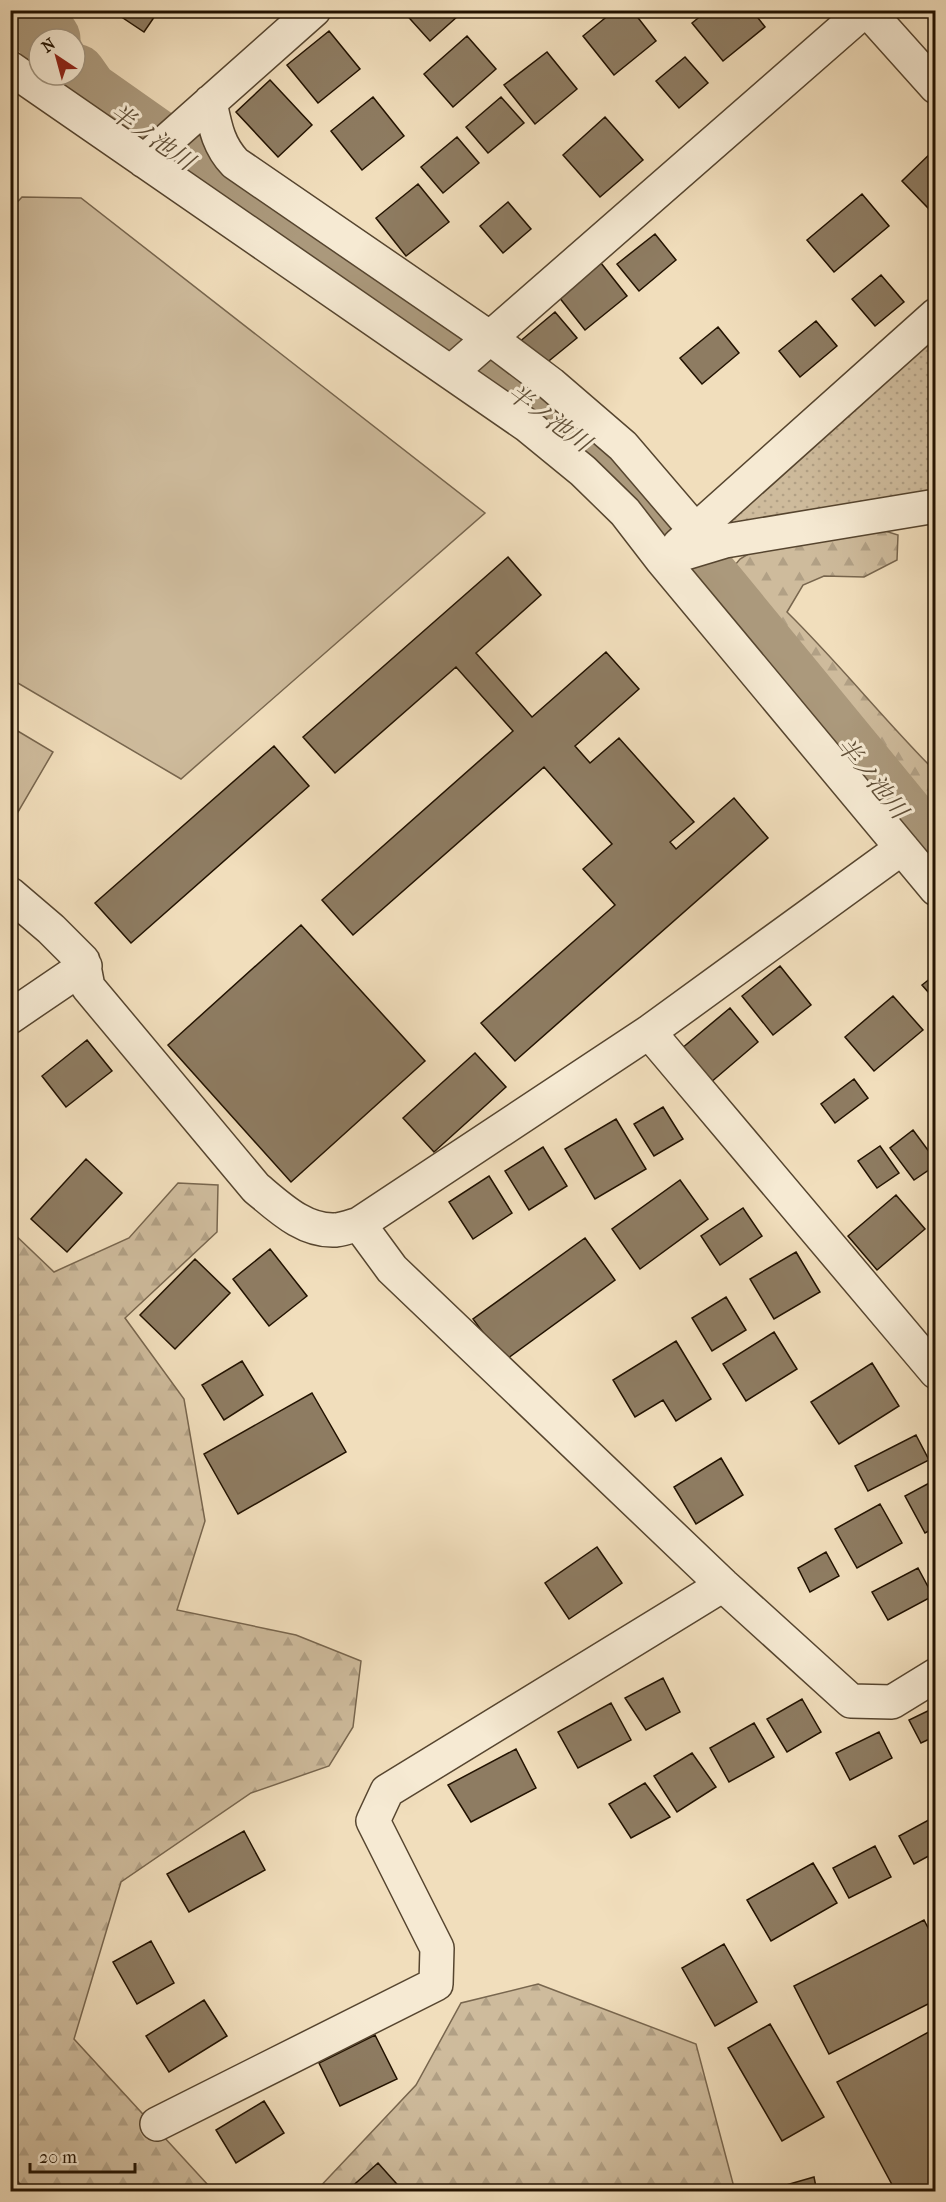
<svg xmlns="http://www.w3.org/2000/svg" width="946" height="2202" viewBox="0 0 946 2202" font-family="'IM FELL French Canon','Noto Serif JP',serif">
  <style>
    .forest { fill: url(#forest-firs); stroke: #78664e; stroke-width: 1.5 }
    .park { fill: url(#park-dots); stroke: #78664e; stroke-width: 1.5 }
    .garden { fill: #cebb9c; stroke: #78664e; stroke-width: 1.5 }
    .lines { fill: none; stroke-linecap: round; stroke-linejoin: round }
    .river { stroke: #ab997c; stroke-width: 63 }
    .building { fill: #8e7c62; stroke: #221200; stroke-width: 1.5 }
    .minor-casing { stroke: #56452f; stroke-width: 36 }
    .minor { stroke: #f6ead3; stroke-width: 33 }
    .labels { text-anchor: middle; stroke-width: 6; stroke-linejoin: round; paint-order: stroke }
    .water-label { font-size: 24px; font-style: italic; fill: #604f38; stroke: #f6ead3 }
  </style>
  <defs>
    <pattern id="forest-firs" width="22" height="20" patternUnits="userSpaceOnUse" patternTransform="scale(1.5)"><rect width="22" height="20" fill="#cebb9c"/><path d="M5 1l3.5 6h-7zM16 11l3.5 6h-7z" fill="#b1a085"/></pattern>
    <pattern id="park-dots" width="8" height="8" patternUnits="userSpaceOnUse" patternTransform="scale(1.5)"><rect width="8" height="8" fill="#cebb9c"/><path d="M2 2h.1M6 6h.1" fill="none" stroke="#b1a085" stroke-width="1.8" stroke-linecap="round"/></pattern>
  </defs>
  <rect width="100%" height="100%" fill="#f1debc"/>
  <filter id="stains"><feTurbulence type="fractalNoise" baseFrequency=".00333" numOctaves="4"/><feColorMatrix values="0 0 0 0 .2 0 0 0 0 .09 0 0 0 0 .02 0 0 0 .5 -.17"/></filter>
  <radialGradient id="worn" r=".72"><stop offset=".6" stop-color="#630" stop-opacity="0"/><stop offset="1" stop-color="#630" stop-opacity=".3"/></radialGradient>
  <path class="forest" d="M850,520L898,535L897,560L864,577L824,576L803,585L787,612C839,663 884,720 935,771V891L717,626L716,588L740,559L788,530Z
    M178,1183L218,1185L217,1232L125,1318L184,1399L205,1521L177,1610L296,1635L361,1661L353,1727L329,1766L251,1793L121,1882L74,2039L208,2185L270,2191H27L11,2174L10,1230L54,1272L129,1238Z
    M538,1984L696,2044L735,2191L315,2192L416,2085L461,2003Z"/>
  <path class="park" d="M935,322V499L730,532L719,514Z"/>
  <path class="garden" d="M22,197L81,198L485,513L181,779L11,679L10,210Z
    M11,727L53,752L11,824Z"/>
  <g class="lines">
    <path class="river" d="M28,10L49,39
      M75,75L87,92L590,446L638,493L936,856"/>
  </g>
  <path class="building" d="M111,10H159L144,32Z
    M402,10H452L458,16L430,41Z
    M615,10H632L656,41L614,75L583,36Z
    M708,10H752L765,27L723,61L692,23Z
    M329,31L360,69L318,103L287,65Z
    M467,36L496,69L453,107L424,74Z
    M547,52L577,89L535,124L504,85Z
    M685,57L708,83L679,108L656,81Z
    M270,80L312,125L278,157L236,112Z
    M373,97L404,136L362,170L331,131Z
    M501,97L524,123L488,153L466,127Z
    M605,117L643,160L600,197L563,155Z
    M457,137L479,163L443,193L421,167Z
    M936,148V206L929,209L902,181Z
    M418,184L449,222L406,256L376,218Z
    M862,194L889,226L834,272L807,240Z
    M508,202L531,229L503,253L480,226Z
    M655,234L676,260L639,291L617,264Z
    M597,258L627,296L585,330L555,292Z
    M881,275L904,302L875,326L852,299Z
    M555,312L577,338L539,369L518,343Z
    M816,321L837,346L800,377L779,351Z
    M718,327L739,353L702,384L680,358Z
    M508,557L541,595L476,653L532,717L606,652L639,689L575,746L590,763L619,738L694,822L670,842L676,849L734,798L768,838L515,1061L481,1023L615,905L583,869L612,844L544,767L353,935L322,900L513,731L456,667L335,773L303,737Z
    M274,746L309,786L131,943L95,903Z
    M301,925L425,1061L291,1182L168,1045Z
    M780,966L811,1005L773,1035L742,996Z
    M936,974V1001L922,985Z
    M893,996L923,1030L874,1071L845,1037Z
    M730,1008L758,1042L710,1083L681,1049Z
    M87,1040L112,1071L66,1107L42,1076Z
    M475,1053L506,1087L434,1152L403,1118Z
    M854,1079L868,1098L835,1123L821,1104Z
    M663,1107L683,1139L654,1156L634,1124Z
    M616,1119L646,1169L595,1199L565,1149Z
    M913,1130L936,1161V1165L914,1180L890,1148Z
    M880,1146L899,1173L877,1188L858,1161Z
    M543,1147L567,1186L529,1210L505,1171Z
    M86,1159L122,1193L67,1252L31,1219Z
    M489,1176L512,1213L473,1239L449,1202Z
    M680,1180L708,1219L640,1269L612,1229Z
    M896,1195L925,1229L877,1270L848,1236Z
    M743,1208L762,1236L720,1265L701,1236Z
    M585,1238L615,1280L504,1361L473,1319Z
    M270,1249L307,1296L269,1326L233,1279Z
    M796,1252L820,1292L774,1319L750,1279Z
    M195,1259L230,1293L175,1349L140,1315Z
    M726,1297L746,1330L712,1351L692,1318Z
    M774,1332L797,1369L746,1401L723,1364Z
    M676,1341L711,1399L676,1421L663,1400L635,1417L613,1380Z
    M242,1361L263,1395L224,1420L202,1385Z
    M872,1363L899,1406L839,1444L811,1402Z
    M312,1393L346,1452L238,1514L204,1454Z
    M916,1435L929,1460L868,1491L855,1466Z
    M721,1458L743,1495L696,1524L674,1487Z
    M933,1481L936,1485V1527L925,1533L905,1496Z
    M880,1504L902,1543L857,1568L835,1529Z
    M597,1547L622,1583L569,1619L545,1583Z
    M826,1552L839,1576L810,1592L798,1568Z
    M918,1568L933,1596L888,1620L872,1592Z
    M663,1678L680,1712L646,1730L625,1698Z
    M802,1699L821,1732L787,1752L767,1719Z
    M611,1703L631,1740L578,1768L558,1732Z
    M936,1707V1736L921,1743L909,1720Z
    M754,1723L774,1757L729,1782L710,1748Z
    M879,1732L892,1758L850,1780L836,1753Z
    M516,1749L536,1788L471,1822L448,1785Z
    M692,1753L716,1787L677,1812L654,1776Z
    M645,1783L670,1817L631,1838L609,1804Z
    M936,1816V1852L914,1864L899,1836Z
    M244,1831L265,1870L189,1912L167,1874Z
    M875,1846L891,1877L849,1898L833,1868Z
    M813,1863L837,1903L771,1941L747,1900Z
    M924,1920L936,1943V2000L829,2054L794,1986Z
    M151,1941L174,1983L137,2004L113,1962Z
    M724,1944L757,2002L715,2026L682,1968Z
    M204,2000L227,2036L169,2072L146,2036Z
    M770,2024L824,2117L782,2141L728,2048Z
    M936,2028V2192H896L837,2082Z
    M375,2035L397,2079L340,2106L319,2063Z
    M264,2101L284,2133L236,2163L216,2130Z
    M378,2163L404,2192H346Z
    M814,2177L817,2192H772V2189Z"/>
  <g class="lines">
    <g class="minor-casing">
      <path id="minor" d="M867,10L936,87
        M10,68L528,426L583,471L625,512L662,560L936,889
        M210,102C215,126 218,145 235,163L490,338L551,384L623,446L695,530
        M144,161L314,10
        M451,372L865,10
        M679,545L936,315
        M672,557L725,541L936,506
        M10,894L51,929L83,961L88,987L256,1188C279,1207 304,1232 336,1230C344,1229 352,1226 359,1224L649,1032L902,848
        M10,1017L85,966
        M649,1032L936,1372
        M359,1224L392,1269L723,1585L851,1701L892,1702L936,1675
        M157,2124L436,1984L437,1948L373,1821L387,1791L723,1585"/>
    </g>
    <use href="#minor" class="minor"/>
  </g>
  <g class="labels">
    <g class="water-label">
      <text transform="translate(152 137) rotate(35)" y="8">半ノ池川</text>
      <text transform="translate(549 418) rotate(36)" y="8">半ノ池川</text>
      <text transform="translate(872 778) rotate(51)" y="8">半ノ池川</text>
    </g>
  </g>
  <rect width="946" height="2202" fill="none" stroke="#f1debc" stroke-width="36"/>
  <rect x="12" y="12" width="922" height="2178" fill="none" stroke="#221200" stroke-width="3"/>
  <rect x="18" y="18" width="910" height="2166" fill="none" stroke="#221200" stroke-width="1.5"/>
  <g transform="translate(57 57) rotate(324)"><circle r="28" fill="#f6ead3" stroke="#a1947f" stroke-width="1.5"/>
  <path d="M0-4.5L10 22L0 15L-10 22Z" fill="#8f2418"/>
  <text y="-9" font-size="16" font-weight="bold" text-anchor="middle" fill="#221200">N</text>
  </g>
  <path d="M30 2163v9h105v-9" fill="none" stroke="#221200" stroke-width="3"/>
  <text x="39" y="2163" font-size="18" fill="#221200" stroke="#f6ead3" stroke-width="4.5" paint-order="stroke">20 m</text>
  <rect width="100%" height="100%" filter="url(#stains)"/>
  <rect width="100%" height="100%" fill="url(#worn)"/>
</svg>
